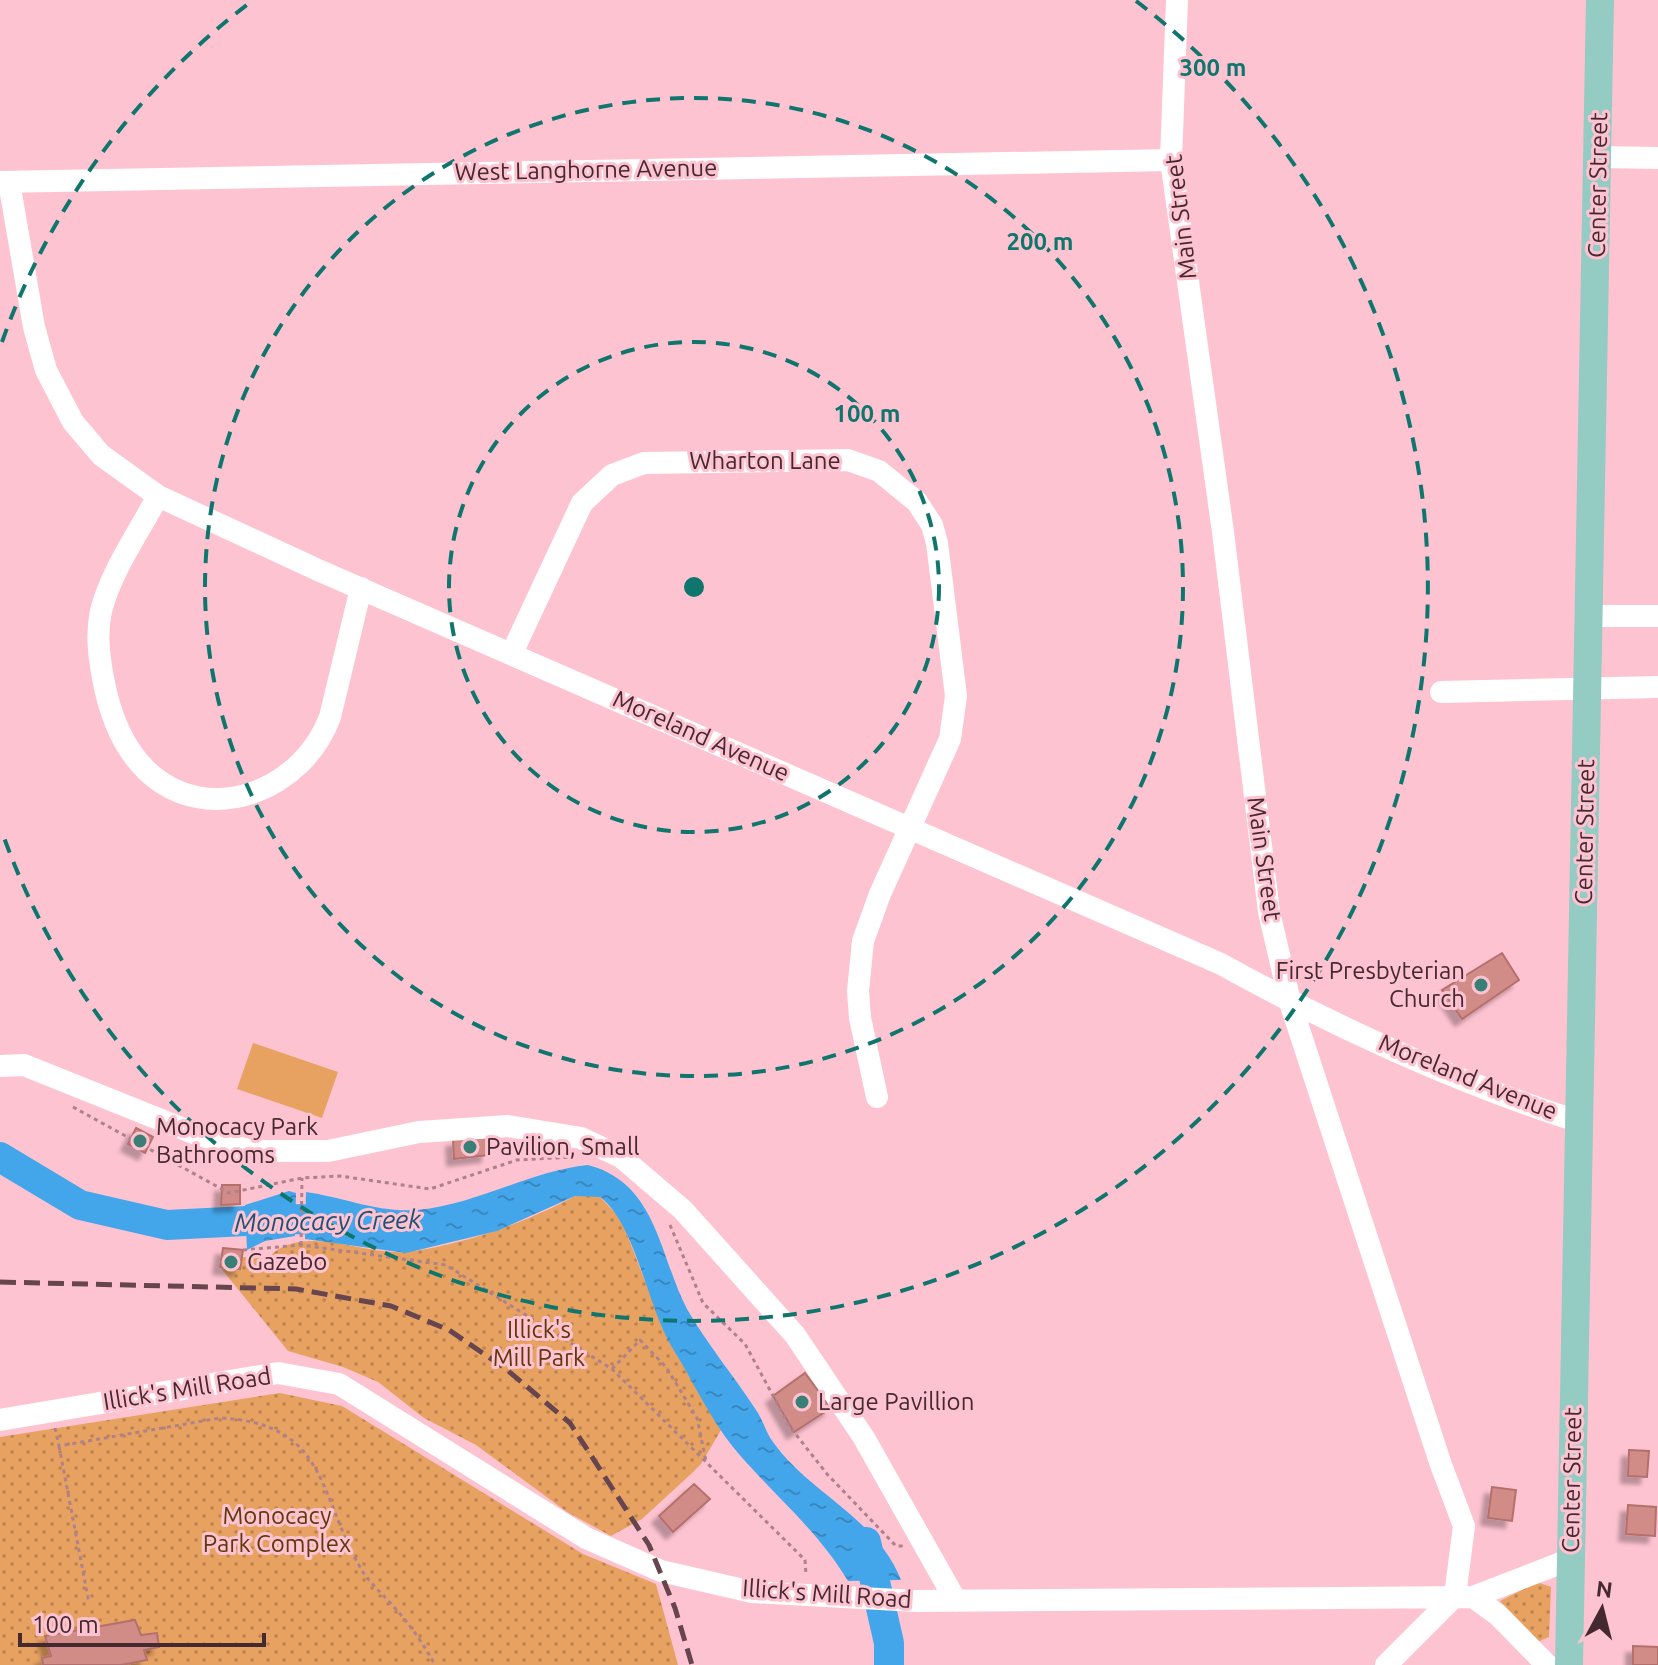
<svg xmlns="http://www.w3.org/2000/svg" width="1658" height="1665" viewBox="0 0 1658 1665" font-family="Ubuntu,sans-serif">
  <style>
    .park { fill: url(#park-dots) }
    .pitch { fill: #e7a261 }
    .water { fill: url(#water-ripples) }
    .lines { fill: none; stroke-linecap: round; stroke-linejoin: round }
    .river { stroke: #43a6eb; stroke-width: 30 }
    .building { fill: #d28c88; stroke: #b4706d; stroke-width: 2; filter: url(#shadow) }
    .path { stroke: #af818d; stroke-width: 3; stroke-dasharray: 4 4; stroke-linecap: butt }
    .minor { stroke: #fff; stroke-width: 22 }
    .major { stroke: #94cbc3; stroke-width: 28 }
    .rail { stroke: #67454e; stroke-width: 5; stroke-dasharray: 16 8; stroke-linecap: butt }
    .ring { fill: none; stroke: #0f766e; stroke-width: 4; stroke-dasharray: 14 10 }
    .poi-dot { fill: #3a7f75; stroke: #fec3d1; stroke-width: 3 }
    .labels { text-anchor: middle; stroke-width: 6; stroke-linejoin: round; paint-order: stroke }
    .street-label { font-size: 24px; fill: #452931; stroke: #fec3d1 }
    .poi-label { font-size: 24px; fill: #452931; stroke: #fec3d1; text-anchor: start }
    .park-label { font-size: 24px; fill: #60380b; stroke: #fec3d1 }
    .water-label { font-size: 26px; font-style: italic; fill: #1e5174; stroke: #fec3d1 }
    .centre { fill: #0f766e; stroke: #fec3d1; stroke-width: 4 }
    .ring-label { font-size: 24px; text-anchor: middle; font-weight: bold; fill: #0f766e; stroke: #fec3d1; stroke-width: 6; stroke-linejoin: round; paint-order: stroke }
  </style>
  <defs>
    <pattern id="park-dots" width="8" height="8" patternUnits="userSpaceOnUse" patternTransform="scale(2)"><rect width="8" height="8" fill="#e7a261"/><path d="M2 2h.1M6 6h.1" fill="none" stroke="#bd8451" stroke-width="1.8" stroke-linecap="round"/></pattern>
    <pattern id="water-ripples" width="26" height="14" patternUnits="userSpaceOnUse" patternTransform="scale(2)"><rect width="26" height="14" fill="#43a6eb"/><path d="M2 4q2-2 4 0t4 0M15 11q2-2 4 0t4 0" fill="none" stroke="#3a87bf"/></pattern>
    <filter id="shadow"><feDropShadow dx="-7" dy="7" stdDeviation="2" flood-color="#0004"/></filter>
  </defs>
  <rect width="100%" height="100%" fill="#fec3d1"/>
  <path class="park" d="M588,1194L600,1197L621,1219L667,1338L721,1430L701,1464L691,1474L642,1519L611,1536L567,1512L476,1445L424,1418L378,1382L343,1367L288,1351L220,1267L240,1269L242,1257H269C303,1222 365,1256 406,1252C459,1246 528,1222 575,1196Z
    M280,1393L342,1406L583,1554L656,1584L678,1665H0V1437Z
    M1537,1582L1551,1587L1549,1637L1537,1642L1500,1601Z"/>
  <path class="pitch" d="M253,1043L338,1072L322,1118L237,1089Z"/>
  <path class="water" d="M588,1165C657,1183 659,1255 687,1309C707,1344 734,1376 756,1410C763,1420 766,1433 773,1442C809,1493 877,1518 901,1580L848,1581C817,1529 771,1493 733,1447C709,1417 693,1381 673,1349C647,1307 636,1224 600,1197L575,1196L497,1231L406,1253L305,1239L306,1192C342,1197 380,1213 416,1210C476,1205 529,1171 588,1165Z
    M289,1191L296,1193L295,1236L265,1241L247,1250L245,1205Z"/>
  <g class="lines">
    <path class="river" d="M0,1157L80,1205L167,1225L286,1219L346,1220
      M866,1542L889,1643V1665"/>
  </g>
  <path class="building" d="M1502,953L1519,980L1462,1019L1442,990Z
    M136,1128L153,1137L145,1153L128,1144Z
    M487,1135L488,1155L454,1159L453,1140Z
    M222,1185H240V1204L221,1205Z
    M223,1248L243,1250L240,1269L220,1267Z
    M805,1373L831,1408L794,1432L773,1396Z
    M1629,1450L1649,1451L1647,1477L1628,1476Z
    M694,1484L710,1499L673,1532L659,1516Z
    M1492,1487L1516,1490L1512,1521L1488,1518Z
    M1628,1505L1656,1507L1655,1536L1626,1534Z
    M135,1620L141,1635L157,1633L159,1647L144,1650L147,1660L121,1665H43L42,1658L51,1656L45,1636Z
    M1633,1646L1658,1647V1665H1633Z"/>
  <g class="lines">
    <path class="path" d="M73,1107L229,1193L302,1178L340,1176L430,1189L517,1160L572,1157
      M670,1225L703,1303L745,1344L790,1427L827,1474L896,1546H905
      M301,1245L302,1178
      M243,1250L301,1245L446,1265L612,1369L805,1560L806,1575
      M612,1369L640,1340L666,1367L697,1418L706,1461
      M55,1428L59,1446L220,1418C328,1423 318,1495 360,1567C368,1582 381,1592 392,1605C409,1623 423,1643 435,1665
      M59,1446L89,1603"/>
    <path class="minor" d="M1177,0L1171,160L1223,532L1269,912L1290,1002L1440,1462L1464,1526L1455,1596L1386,1665
      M1599,157L1658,158
      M0,182L1171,160
      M9,182L34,327L46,370L73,422L101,455L158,496L318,570L1221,964C1329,1024 1460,1084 1577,1121
      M158,496C139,532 111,571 101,611C96,634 99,656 103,678C109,711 122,747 147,771C209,829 303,790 330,717L361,588
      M1590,616H1658
      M512,653L582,503L612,475L644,463L848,460L879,471L917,502L932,525L937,543L956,696L950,739L880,894L863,941L858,991L860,1018L877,1097
      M1441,692L1658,687
      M0,1066L24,1065L196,1134L251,1151H328L419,1132L508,1126L581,1138L621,1157L683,1210L795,1335L864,1438L956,1601
      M0,1420L278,1373L339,1384L586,1538L661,1571L752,1592L916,1601L1473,1597L1571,1559
      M1473,1597L1498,1615L1547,1665"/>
    <path class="major" d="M1569,1665L1600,0"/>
    <path class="rail" d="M0,1282L296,1289L391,1306L449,1330L506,1369L570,1423L649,1545L675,1608L692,1665"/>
  </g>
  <g class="ring">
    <circle cx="694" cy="587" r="245"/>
    <circle cx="694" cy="587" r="489"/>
    <path d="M2 342A734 734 0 0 1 252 1M1136 1A734 734 0 1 1 2 832"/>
  </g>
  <g class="poi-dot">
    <circle cx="1481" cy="985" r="8"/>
    <circle cx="140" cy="1141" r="8"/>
    <circle cx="470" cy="1147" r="8"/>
    <circle cx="231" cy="1262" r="8"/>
    <circle cx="802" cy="1402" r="8"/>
  </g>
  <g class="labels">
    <g class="street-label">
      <text transform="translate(586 170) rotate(-1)" y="8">West Langhorne Avenue</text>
      <text transform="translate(1598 185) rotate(-89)" y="8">Center Street</text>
      <text transform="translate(1181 217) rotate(-97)" y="8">Main Street</text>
      <text x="765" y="469">Wharton Lane</text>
      <text transform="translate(701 736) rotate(24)" y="8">Moreland Avenue</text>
      <text transform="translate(1585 832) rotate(-89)" y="8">Center Street</text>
      <text transform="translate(1264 859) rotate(82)" y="8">Main Street</text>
      <text transform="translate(1468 1077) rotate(22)" y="8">Moreland Avenue</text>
      <text transform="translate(187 1389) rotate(-9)" y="8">Illick's Mill Road</text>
      <text transform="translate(1572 1480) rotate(-89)" y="8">Center Street</text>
      <text transform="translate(827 1594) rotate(4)" y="8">Illick's Mill Road</text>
    </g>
    <g class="poi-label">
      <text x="1465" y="979" text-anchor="end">First Presbyterian<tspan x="1465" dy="28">Church</tspan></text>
      <text x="156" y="1135">Monocacy Park<tspan x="156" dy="28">Bathrooms</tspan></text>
      <text x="486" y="1155">Pavilion, Small</text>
      <text x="247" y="1270">Gazebo</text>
      <text x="818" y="1410">Large Pavillion</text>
    </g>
    <g class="park-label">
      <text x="539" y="1338">Illick's<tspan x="539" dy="28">Mill Park</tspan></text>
      <text x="277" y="1524">Monocacy<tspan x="277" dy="28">Park Complex</tspan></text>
    </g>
    <g class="water-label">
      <text transform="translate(328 1221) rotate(-1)" y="9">Monocacy Creek</text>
    </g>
  </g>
  <circle cx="694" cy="587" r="12" class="centre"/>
  <g class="ring-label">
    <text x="1213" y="76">300 m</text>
    <text x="1040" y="250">200 m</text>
    <text x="867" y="422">100 m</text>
  </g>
  <g transform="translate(1602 1609) rotate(7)" stroke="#fec3d1" stroke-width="6" paint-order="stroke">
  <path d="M0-6L14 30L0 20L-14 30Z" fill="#452931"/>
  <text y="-12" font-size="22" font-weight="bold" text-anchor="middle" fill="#452931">N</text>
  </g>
  <path d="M20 1633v12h244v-12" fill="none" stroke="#452931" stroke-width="4"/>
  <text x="32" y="1633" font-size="24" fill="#452931" stroke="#fec3d1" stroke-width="6" paint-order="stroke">100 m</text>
</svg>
